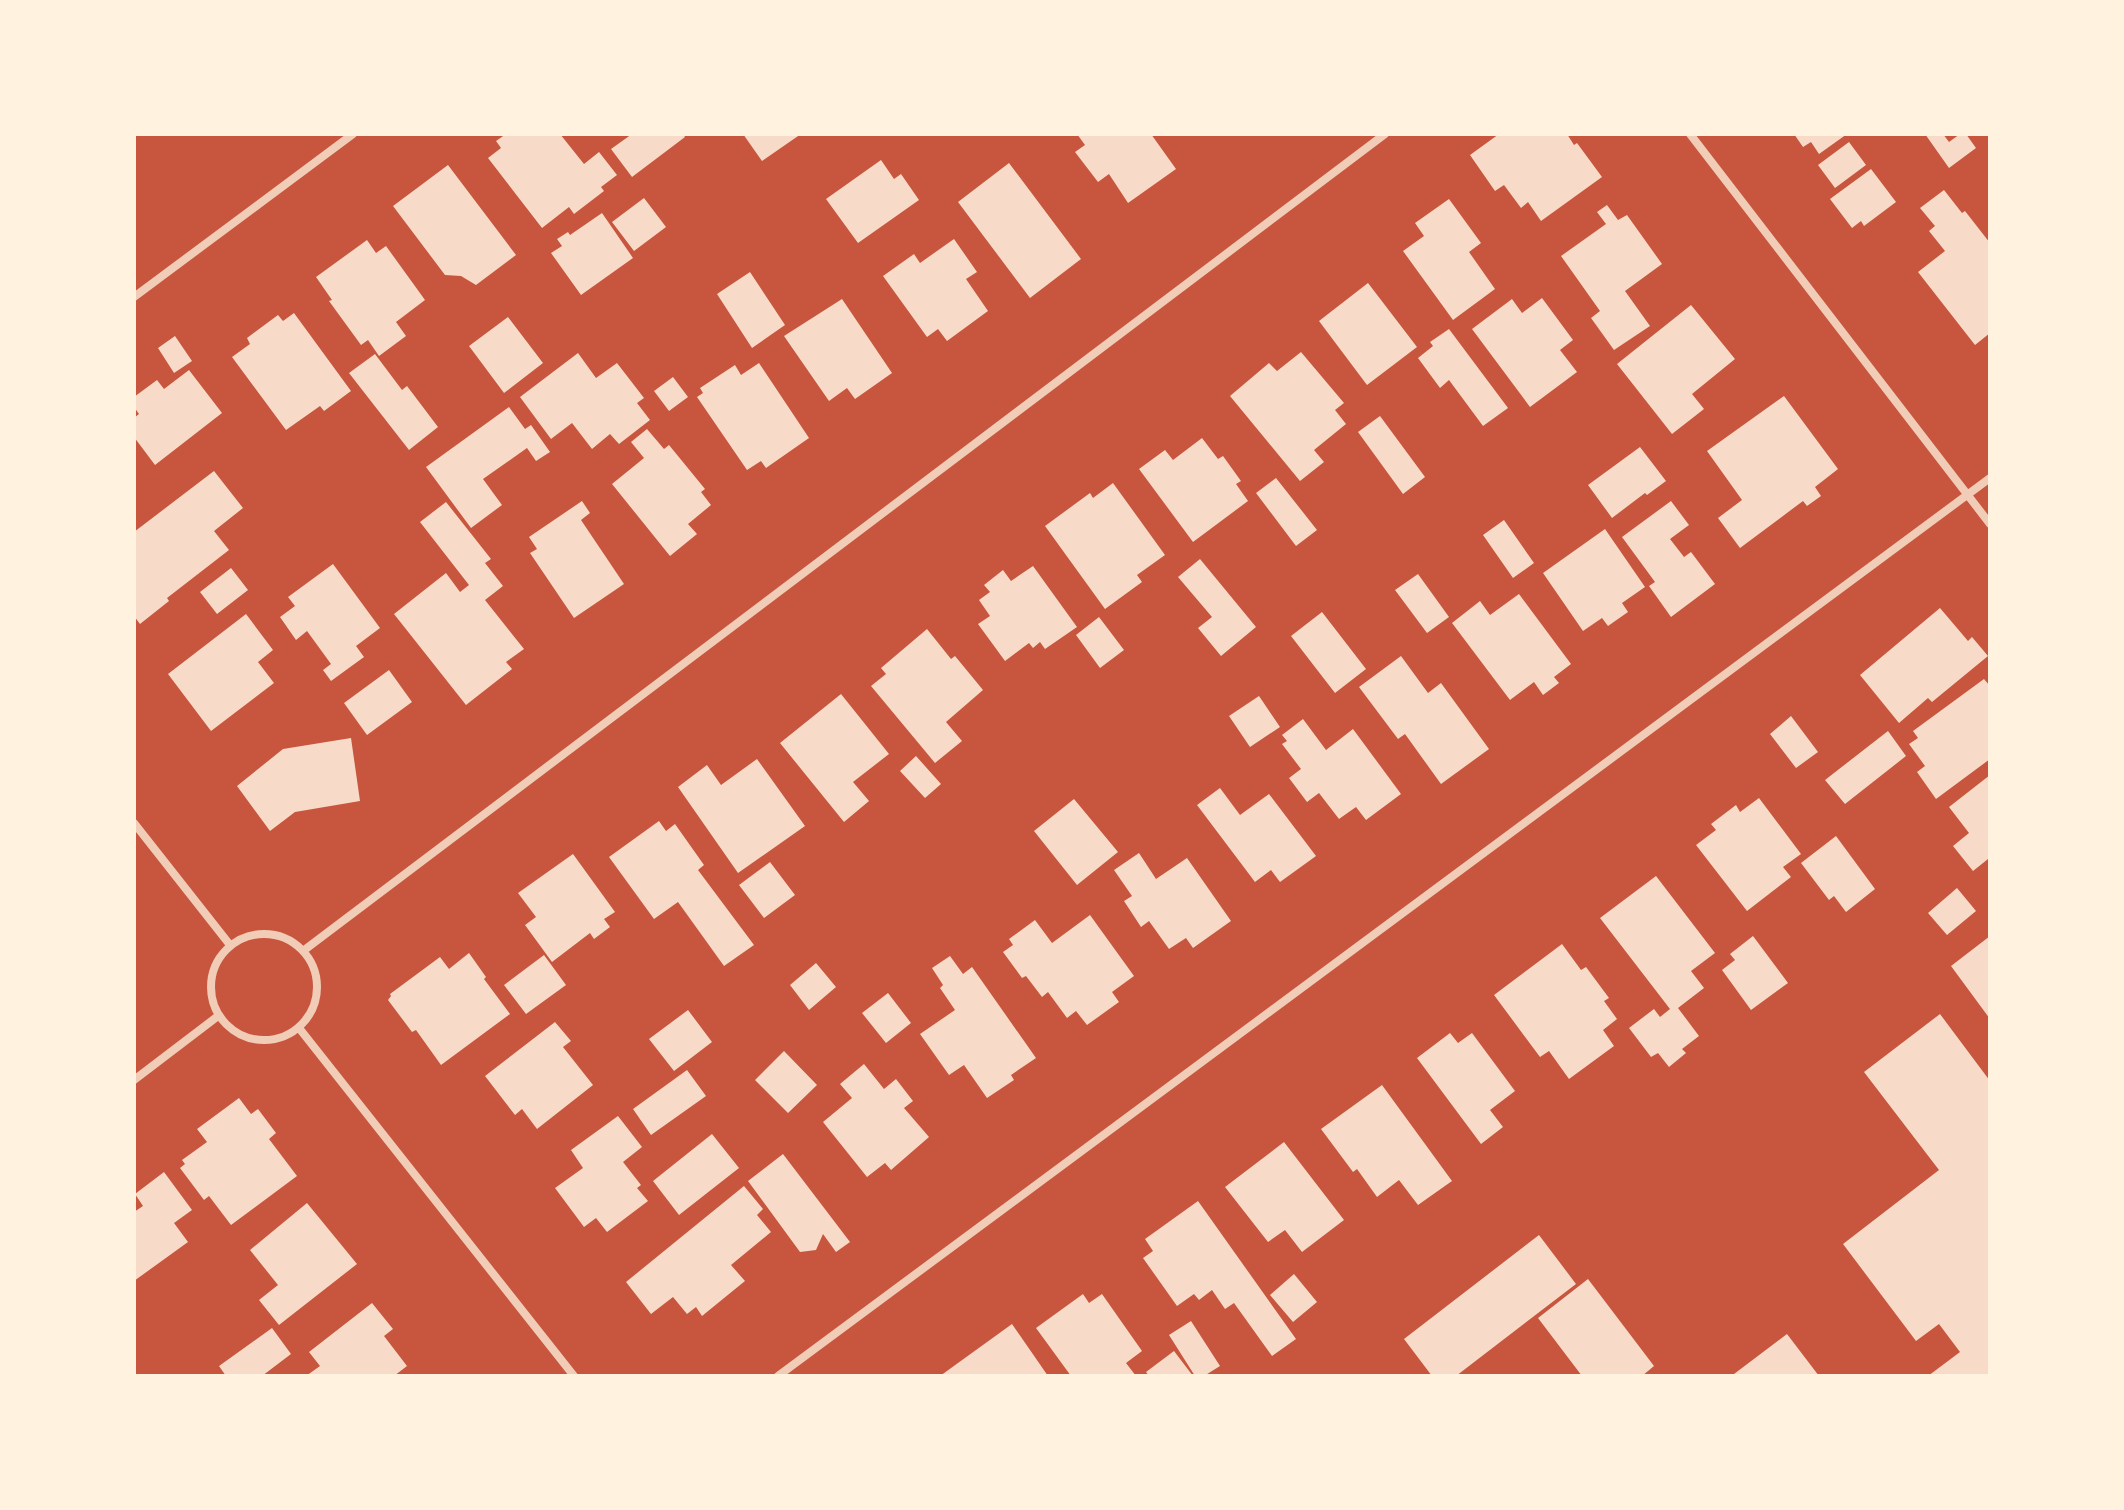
<svg xmlns="http://www.w3.org/2000/svg" width="2124" height="1510" viewBox="0 0 2124 1510" font-family="Commissioner,sans-serif">
  <style>
    .building { fill: #f7dbc8 }
    .lines { fill: none; stroke-linecap: round; stroke-linejoin: round }
    .minor { stroke: #f1ccb7; stroke-width: 8 }
  </style>
  <rect width="100%" height="100%" fill="#c8553d"/>
  <path class="building" d="M506,134H560L584,164L599,152L617,175L601,187L604,191L574,214L569,207L542,228L488,158L501,148L496,141Z
    M632,134H683L685,137L632,177L611,149Z
    M743,134H801L762,161Z
    M1077,134H1151L1176,169L1128,203L1109,174L1098,182L1075,152L1085,145Z
    M1499,134H1567L1574,145L1577,143L1602,177L1541,221L1528,202L1521,208L1504,185L1495,191L1470,155Z
    M1794,134H1847L1819,154L1811,142L1803,147Z
    M1925,134H1943L1949,142L1960,134H1966L1976,148L1949,168Z
    M1849,142L1866,165L1835,188L1818,165Z
    M881,160L894,179L901,174L919,200L858,243L826,199Z
    M1009,163L1081,259L1030,298L958,202Z
    M448,165L516,255L476,285L461,276L445,275L393,206Z
    M1871,169L1896,202L1864,226L1861,221L1852,228L1830,199Z
    M1944,190L1962,213L1965,211L1990,243V333L1975,345L1918,272L1945,251L1929,231L1935,226L1920,208Z
    M644,198L666,227L634,251L612,222Z
    M1449,199L1481,243L1469,252L1495,289L1453,320L1403,251L1424,236L1415,223Z
    M1607,205L1618,220L1627,215L1662,264L1625,291L1650,326L1614,350L1591,318L1600,311L1561,256L1606,224L1597,212Z
    M602,213L633,258L581,295L551,253L562,246L557,239L568,232L570,235Z
    M954,239L977,272L966,279L988,311L947,341L938,329L927,337L883,276L914,254L920,263Z
    M367,240L376,253L386,246L425,300L396,322L406,336L379,356L368,340L361,345L329,301L332,300L316,277Z
    M750,272L785,325L752,348L717,294Z
    M1368,283L1417,347L1367,385L1319,321Z
    M1542,298L1573,340L1560,350L1577,372L1530,407L1472,329L1512,299L1522,313Z
    M842,299L892,373L855,399L847,388L829,401L784,336Z
    M1691,305L1735,359L1692,394L1704,409L1672,434L1617,364Z
    M294,313L351,391L324,411L320,406L286,430L232,357L250,344L247,338L278,315L283,321Z
    M508,317L543,363L504,393L469,346Z
    M1449,329L1508,408L1483,426L1449,380L1440,388L1418,358L1433,346L1430,342Z
    M175,336L192,361L174,373L158,348Z
    M1301,352L1344,403L1335,410L1346,424L1314,450L1324,462L1300,481L1230,396L1269,363L1277,371Z
    M578,353L596,378L617,363L644,398L637,403L650,420L619,444L610,434L592,449L572,423L551,439L520,397Z
    M375,354L402,390L407,386L438,427L409,450L349,373Z
    M759,363L809,438L766,468L761,461L747,470L697,397L703,393L700,388L735,365L741,375Z
    M189,370L222,413L155,465L134,437V418L139,414L134,407V397L157,380L164,389Z
    M673,377L688,397L669,411L654,391Z
    M1784,396L1838,469L1815,487L1821,496L1807,506L1803,501L1740,548L1718,518L1742,500L1707,451Z
    M509,407L525,429L531,425L550,452L536,461L527,448L483,479L502,505L471,528L426,467Z
    M1380,416L1425,477L1403,494L1358,432Z
    M647,429L664,449L669,445L705,489L701,492L711,505L688,524L697,534L670,556L612,484L644,458L631,442Z
    M1202,438L1218,459L1223,456L1241,481L1236,484L1248,501L1193,542L1139,469L1165,450L1173,460Z
    M1640,447L1666,481L1647,495L1645,493L1612,518L1588,485Z
    M214,471L243,508L214,531L229,550L167,598L169,601L140,624L134,616V532Z
    M1276,478L1317,530L1296,546L1256,493Z
    M1113,483L1165,555L1137,575L1142,582L1105,609L1045,526L1090,493L1093,498Z
    M582,501L590,513L581,520L624,584L574,618L530,553L537,549L529,537Z
    M1671,501L1689,525L1670,539L1684,557L1691,552L1715,584L1671,617L1649,586L1655,582L1622,537Z
    M446,502L491,559L485,563L503,586L485,600L524,649L506,662L512,669L466,705L394,614L446,573L460,592L469,585L420,522Z
    M1504,520L1534,563L1513,578L1483,535Z
    M1605,529L1645,587L1622,603L1628,612L1608,626L1602,618L1583,631L1543,573Z
    M1200,559L1256,627L1221,656L1198,628L1212,617L1178,577Z
    M333,564L380,628L356,646L364,657L331,681L323,670L331,664L307,631L296,640L280,617L295,606L288,597Z
    M1033,566L1077,627L1045,649L1040,642L1033,648L1029,643L1005,661L978,624L990,616L979,600L990,592L984,585L1003,570L1011,581Z
    M231,568L248,590L217,614L200,592Z
    M1418,574L1449,617L1427,633L1395,590Z
    M1519,594L1571,664L1554,677L1559,683L1543,695L1534,682L1510,700L1452,623L1480,601L1490,615Z
    M1940,608L1968,641L1972,637L1988,656L1932,702L1928,698L1899,723L1860,675Z
    M1322,612L1366,669L1335,693L1291,636Z
    M246,614L273,650L258,662L274,683L211,731L168,674Z
    M1099,617L1124,650L1100,668L1076,635Z
    M927,629L951,659L955,656L983,690L946,722L962,741L935,763L871,686L886,674L881,668Z
    M1401,656L1428,693L1441,683L1489,749L1441,784L1405,734L1398,739L1359,687Z
    M389,670L412,702L367,735L344,703Z
    M1984,679L1990,686V759L1936,799L1917,772L1925,766L1909,744L1918,738L1913,731Z
    M841,694L889,754L853,782L869,801L844,822L780,743Z
    M1259,696L1280,727L1250,747L1229,716Z
    M1791,716L1818,752L1796,768L1770,734Z
    M1303,719L1326,750L1353,729L1401,794L1366,820L1356,807L1339,819L1319,793L1307,802L1289,778L1301,769L1282,744L1287,741L1282,735Z
    M1888,731L1906,756L1845,804L1825,780Z
    M351,738L360,801L295,812L270,831L237,786L283,749Z
    M916,756L941,784L925,798L900,771Z
    M757,759L805,826L738,873L678,787L707,765L721,785Z
    M1990,775V861L1988,859L1973,871L1953,846L1969,833L1949,807Z
    M1220,788L1240,815L1269,794L1316,856L1280,882L1271,870L1255,882L1197,805Z
    M1759,798L1801,854L1783,867L1791,877L1747,911L1696,845L1716,830L1711,824L1736,805L1740,812Z
    M1074,799L1118,852L1077,885L1034,831Z
    M659,821L666,831L675,824L704,865L698,870L754,945L724,966L678,902L654,919L609,857Z
    M1836,836L1875,889L1846,912L1834,896L1829,900L1801,863Z
    M1139,853L1156,879L1187,858L1231,921L1193,948L1186,938L1169,949L1149,921L1141,927L1124,901L1132,896L1114,870Z
    M573,854L615,912L604,919L610,927L594,939L590,933L552,962L525,925L536,917L518,893Z
    M770,862L795,895L764,918L739,885Z
    M1656,876L1715,953L1691,971L1704,988L1678,1008L1699,1036L1682,1049L1686,1053L1669,1067L1658,1053L1651,1057L1629,1028L1654,1009L1660,1017L1670,1009L1600,918Z
    M1957,888L1976,911L1947,935L1928,913Z
    M1090,915L1134,976L1112,992L1119,1002L1087,1025L1076,1011L1067,1018L1048,992L1042,997L1026,976L1022,978L1003,952L1013,945L1009,939L1035,920L1052,943Z
    M1753,936L1788,983L1751,1010L1722,970L1735,960L1730,954Z
    M1990,936V1019L1951,966Z
    M1562,944L1581,970L1586,967L1609,998L1604,1001L1617,1019L1603,1030L1614,1046L1569,1079L1549,1051L1540,1057L1494,995Z
    M469,953L486,977L484,979L510,1014L441,1065L416,1030L412,1032L388,1000L391,996L390,994L440,957L449,969Z
    M544,955L566,985L526,1014L504,985Z
    M950,956L963,974L972,967L1036,1058L1011,1075L1014,1080L987,1098L964,1065L949,1075L920,1034L955,1010L940,988L943,985L932,968Z
    M816,963L836,987L809,1010L790,985Z
    M888,993L911,1023L886,1043L862,1013Z
    M688,1010L712,1042L674,1071L649,1039Z
    M1940,1014L1990,1081V1376H1928L1960,1352L1939,1324L1916,1341L1843,1244L1939,1170L1864,1072Z
    M555,1022L571,1041L563,1047L593,1085L537,1129L522,1109L515,1115L485,1076Z
    M1450,1033L1458,1043L1472,1033L1515,1091L1490,1110L1503,1127L1481,1144L1417,1058Z
    M784,1051L817,1085L788,1113L755,1080Z
    M864,1064L884,1089L896,1079L913,1101L904,1108L929,1137L891,1170L885,1163L867,1177L823,1122L852,1098L840,1084Z
    M687,1070L706,1096L651,1135L633,1109Z
    M1382,1085L1452,1181L1418,1205L1399,1180L1377,1197L1357,1169L1353,1172L1321,1129Z
    M239,1098L251,1114L258,1109L276,1133L269,1139L297,1176L231,1225L209,1196L204,1200L180,1168L185,1164L182,1160L207,1142L197,1129Z
    M618,1116L642,1147L623,1162L641,1185L637,1188L648,1201L607,1232L596,1218L584,1227L555,1188L583,1168L571,1150Z
    M712,1134L739,1168L679,1215L653,1181Z
    M1284,1142L1344,1220L1302,1252L1285,1230L1268,1242L1225,1187Z
    M783,1154L850,1242L836,1252L823,1234L816,1250L800,1252L748,1181Z
    M164,1172L192,1210L174,1223L188,1242L134,1281V1212L143,1206L135,1194Z
    M744,1186L763,1209L757,1215L771,1232L731,1265L745,1281L702,1316L696,1307L687,1314L673,1297L651,1314L626,1282Z
    M1198,1201L1296,1339L1272,1356L1234,1303L1225,1309L1212,1290L1199,1300L1194,1294L1177,1306L1143,1258L1153,1251L1145,1239Z
    M307,1203L357,1264L279,1325L259,1300L278,1285L250,1250Z
    M1539,1235L1576,1284L1456,1376H1432L1404,1339Z
    M1294,1274L1317,1302L1293,1322L1270,1295Z
    M1588,1279L1654,1366L1642,1376H1582L1538,1318Z
    M1083,1294L1089,1303L1102,1294L1142,1351L1126,1363L1136,1376H1071L1036,1328Z
    M372,1303L393,1329L384,1336L407,1366L394,1376H306L320,1366L309,1352Z
    M1191,1321L1220,1366L1204,1376H1195L1169,1335Z
    M1012,1324L1048,1376H940Z
    M272,1328L291,1354L262,1376H226L219,1366Z
    M1787,1334L1819,1376H1732L1734,1374Z
    M1174,1351L1193,1376H1149L1146,1372Z"/>
  <g class="lines">
    <path class="minor" d="M1690,134L1990,524
      M134,297L353,134
      M134,823L230,945
      M211 987a53 53 0 1 1 106 0a53 53 0 1 1-106 0Z
      M303,951L1385,134
      M299,1028L574,1376
      M134,1080L218,1016
      M778,1376L1990,478"/>
  </g>
  <rect width="2124" height="1510" fill="none" stroke="#fff3e0" stroke-width="272"/>
</svg>
